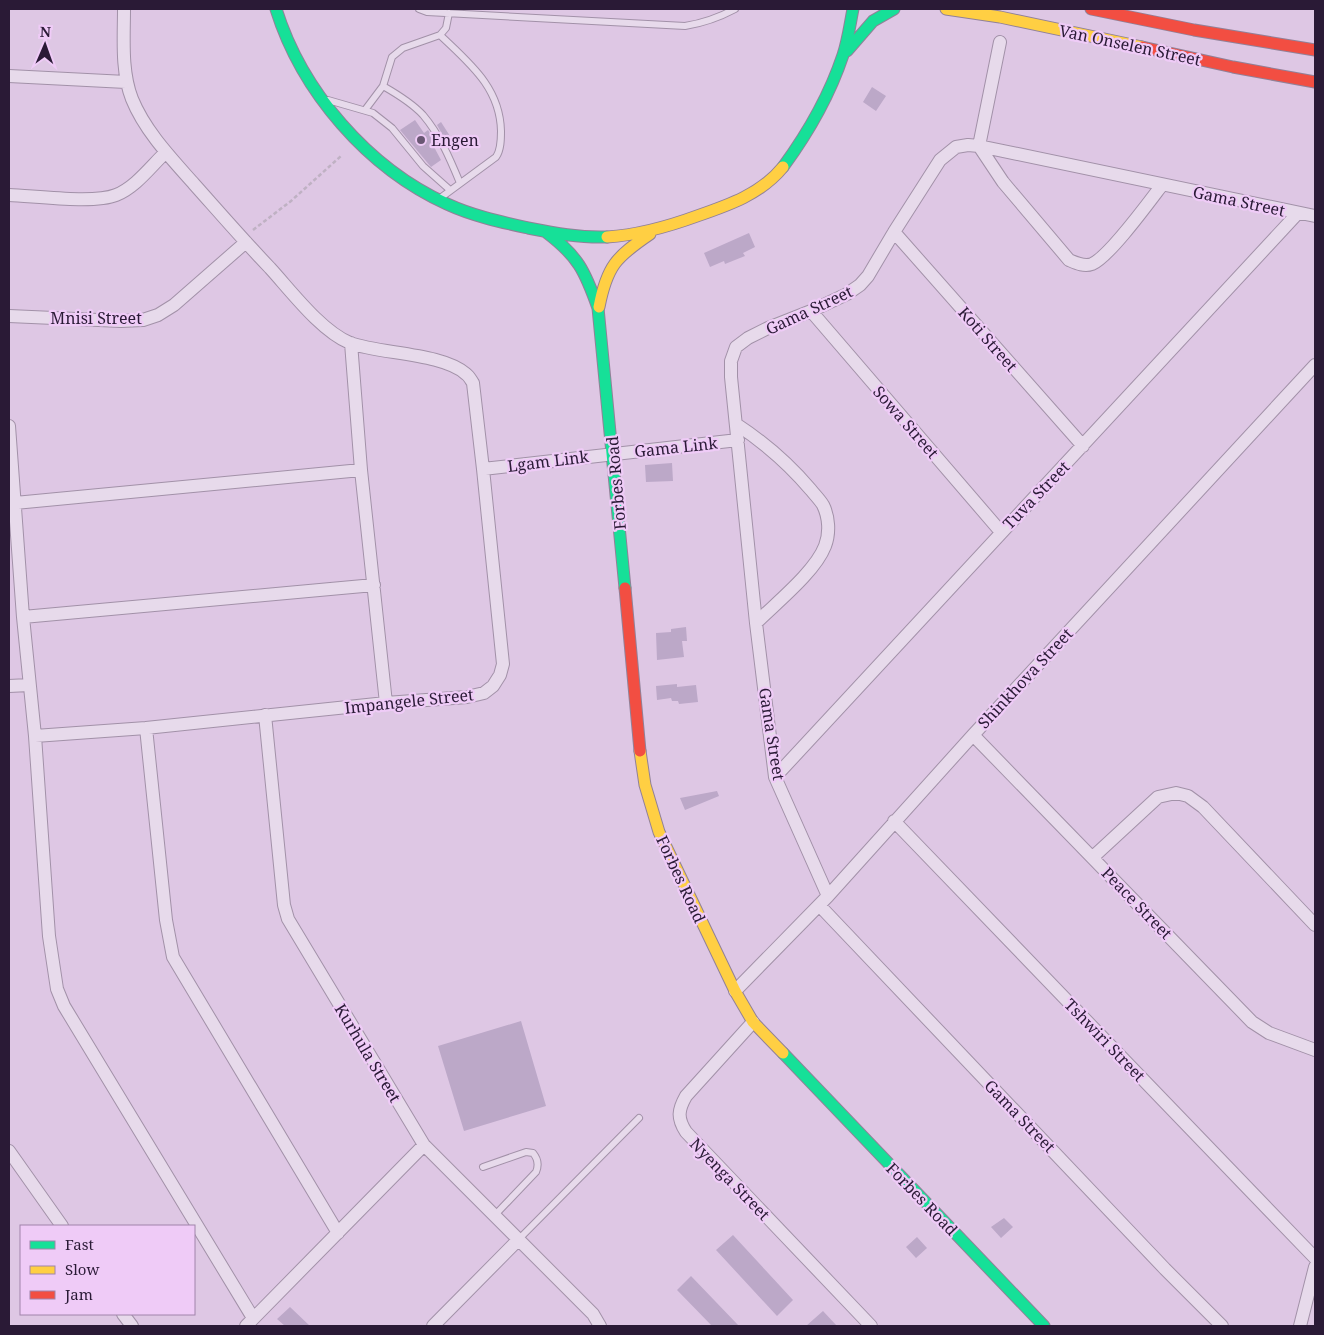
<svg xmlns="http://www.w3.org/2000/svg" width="1324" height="1335" viewBox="0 0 1324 1335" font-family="'Noto Serif',serif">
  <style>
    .building { fill: #bca8c8 }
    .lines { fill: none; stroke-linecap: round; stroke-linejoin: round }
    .lane-casing { stroke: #a291a8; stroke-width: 8 }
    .street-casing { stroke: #a291a8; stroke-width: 14 }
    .fast-casing { stroke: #918198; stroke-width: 13 }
    .slow-casing { stroke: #918198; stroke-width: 13 }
    .jam-casing { stroke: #918198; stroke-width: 13 }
    .path { stroke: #bfb1c3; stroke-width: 2.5; stroke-dasharray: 4 2.5; stroke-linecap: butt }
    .lane { stroke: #e7daeb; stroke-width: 6 }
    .street { stroke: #e7daeb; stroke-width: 12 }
    .fast { stroke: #16e098; stroke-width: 11 }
    .slow { stroke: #ffcf43; stroke-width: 11 }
    .jam { stroke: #f24e42; stroke-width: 11 }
    .poi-dot { fill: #695773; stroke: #efcbf7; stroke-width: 2 }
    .labels { text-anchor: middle; stroke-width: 4.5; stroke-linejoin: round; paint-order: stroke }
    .street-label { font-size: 16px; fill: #2a1a36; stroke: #efcbf7 }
    .poi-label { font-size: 16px; fill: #2a1a36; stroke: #efcbf7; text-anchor: start }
  </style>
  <rect width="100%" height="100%" fill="#dec7e4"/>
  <path class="building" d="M872,87L886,96L876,111L863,102Z
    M415,120L424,133L428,130L437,145L434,147L441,160L431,167L400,130Z
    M441,122L450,136L445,139L437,125Z
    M749,233L755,247L743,253L745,256L725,264L724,261L710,267L704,253Z
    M672,463L673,481L646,482L645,465Z
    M686,627L687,641H682L684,657L657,660L656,633L671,632V629Z
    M677,684V687L696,685L698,702L679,704L678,701H672L671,698L657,700L656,686Z
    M717,791L719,796L685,810L680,798Z
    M521,1021L546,1106L464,1131L438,1046Z
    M1004,1218L1013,1227L1001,1238L991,1227Z
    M733,1235L793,1300L777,1316L716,1250Z
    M917,1237L927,1248L916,1258L906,1247Z
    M691,1276L739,1326H712L677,1290Z
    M290,1307L310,1326H285L277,1319Z
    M823,1311L837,1326H806Z"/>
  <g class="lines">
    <g class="lane-casing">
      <path id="lane" d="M419,9L427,12L685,26C704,23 718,18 735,9
        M383,86C397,94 412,103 423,115C440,135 450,159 460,183
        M328,100L373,113L392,128L423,166L450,190
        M365,110L383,86L392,57L403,48L440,35L446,28L449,13
        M439,199L496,157C501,150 501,139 501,131C500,87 469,63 440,35
        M483,1167L526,1152L533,1153C538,1159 539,1165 536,1172L495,1215
        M519,1239L639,1118"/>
    </g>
    <g class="street-casing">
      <path id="street" d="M1000,42L979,146L1003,182L1069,260C1076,263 1084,267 1092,264C1109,257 1149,202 1162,185
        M9,76L126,82
        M9,195C35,196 94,204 116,195C136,187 151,166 166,152
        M894,232L1083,446
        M811,311L1001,532
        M9,316L121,321L143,320L158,315L174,305L246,242
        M351,343L361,470L386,703
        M736,424C765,443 789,464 811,490C815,495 820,500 823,505C829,517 830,533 825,546C815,572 776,603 756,623
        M9,426L23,617L35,736L49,936L57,989L64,1006L253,1318
        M483,469L738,440
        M15,503L361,470
        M23,617L374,585
        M9,686L29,685
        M265,715L284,905L288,919L424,1145L593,1314L600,1326
        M146,728L166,920L173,957L338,1233
        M973,735L1252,1022L1269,1033L1315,1050
        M35,736L146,728L386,703L467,697L484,693L493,686L500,675L503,664L483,469L473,383C471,380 469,376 466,374C443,353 380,354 350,343C321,331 291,291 270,268C244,241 219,212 194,184C171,158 145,131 132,99C121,71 124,38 124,9
        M775,777L1298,213
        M894,821L1315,1258
        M1093,857L1158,797L1176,793L1188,796L1203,807L1315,925
        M828,896L775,777L756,623L731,377V361L736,347L748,338L768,328L811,311L847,294L860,285L868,276L894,232L940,160L956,147L968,145L979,146L1315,216
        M819,905L1165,1269L1222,1326
        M735,991L828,896L973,735L1315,365
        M753,1022L686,1096C678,1110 677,1118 686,1132L871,1326
        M9,1151L62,1226
        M123,1314L132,1326
        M246,1326L424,1145
        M433,1326L519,1239
        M1300,1326L1315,1267"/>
    </g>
    <g class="fast-casing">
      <path id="fast" d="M276,9C302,92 368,168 447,204C473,216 501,222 528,228C554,233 580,238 607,237
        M847,51L873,21L894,9
        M783,167C808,133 830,94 843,55C848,40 850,24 853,9
        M546,232C578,256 585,271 598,308L625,588
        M783,1053L1044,1326"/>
    </g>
    <g class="slow-casing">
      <path id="slow" d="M946,9L1000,17L1142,47
        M607,237C639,235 667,227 697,216C729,205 761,194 783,167
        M599,307C607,266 616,257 650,234
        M640,751L645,785L659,832L735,991L753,1022L783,1053"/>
    </g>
    <g class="jam-casing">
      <path id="jam" d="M1091,9L1194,30L1315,50
        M1142,47L1233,67L1315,82
        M625,588L640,751"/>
    </g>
    <path class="path" d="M253,230L291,201L341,156"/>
    <use href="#lane" class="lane"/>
    <use href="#street" class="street"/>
    <use href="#fast" class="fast"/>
    <use href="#slow" class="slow"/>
    <use href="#jam" class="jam"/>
  </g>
  <circle class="poi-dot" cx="421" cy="140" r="5"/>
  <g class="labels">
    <g class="street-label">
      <text transform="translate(1130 45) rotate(12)" y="6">Van Onselen Street</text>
      <text transform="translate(1239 201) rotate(12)" y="6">Gama Street</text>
      <text transform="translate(809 310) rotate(-25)" y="6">Gama Street</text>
      <text x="96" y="324">Mnisi Street</text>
      <text transform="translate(988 339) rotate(49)" y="6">Koti Street</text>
      <text transform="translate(906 422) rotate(49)" y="6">Sowa Street</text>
      <text transform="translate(676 447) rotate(-6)" y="6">Gama Link</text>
      <text transform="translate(548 461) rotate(-7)" y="6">Lgam Link</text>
      <text transform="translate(616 483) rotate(-95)" y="6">Forbes Road</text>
      <text transform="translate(1036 495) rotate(-46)" y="6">Tuva Street</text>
      <text transform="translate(1025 678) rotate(-47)" y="6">Shinkhova Street</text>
      <text transform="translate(409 701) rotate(-6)" y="6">Impangele Street</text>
      <text transform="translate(772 734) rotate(81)" y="6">Gama Street</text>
      <text transform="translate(681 879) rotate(65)" y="6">Forbes Road</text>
      <text transform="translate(1137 903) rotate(46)" y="6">Peace Street</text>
      <text transform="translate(1105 1040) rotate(46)" y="6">Tshwiri Street</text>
      <text transform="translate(368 1053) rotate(59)" y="6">Kurhula Street</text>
      <text transform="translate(1020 1116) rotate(46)" y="6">Gama Street</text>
      <text transform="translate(730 1179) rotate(46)" y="6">Nyenga Street</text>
      <text transform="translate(922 1199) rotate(46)" y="6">Forbes Road</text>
    </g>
    <g class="poi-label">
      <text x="431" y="146">Engen</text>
    </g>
  </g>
  <rect width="1324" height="1335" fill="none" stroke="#2a1a36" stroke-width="20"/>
  <rect x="20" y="1225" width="175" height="90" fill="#efcbf7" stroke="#a084aa"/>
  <rect x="30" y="1241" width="25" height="8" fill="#16e098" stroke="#a084aa"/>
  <text x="65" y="1250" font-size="15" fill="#2a1a36">Fast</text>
  <rect x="30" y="1266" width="25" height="8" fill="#ffcf43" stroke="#a084aa"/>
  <text x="65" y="1275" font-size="15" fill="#2a1a36">Slow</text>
  <rect x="30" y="1291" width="25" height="8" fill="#f24e42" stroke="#a084aa"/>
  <text x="65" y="1300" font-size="15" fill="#2a1a36">Jam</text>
  <g transform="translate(45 45) rotate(2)" stroke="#efcbf7" stroke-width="4" paint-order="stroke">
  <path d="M0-4L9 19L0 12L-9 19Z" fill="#2a1a36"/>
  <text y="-8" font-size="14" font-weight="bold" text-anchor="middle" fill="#2a1a36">N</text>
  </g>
</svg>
